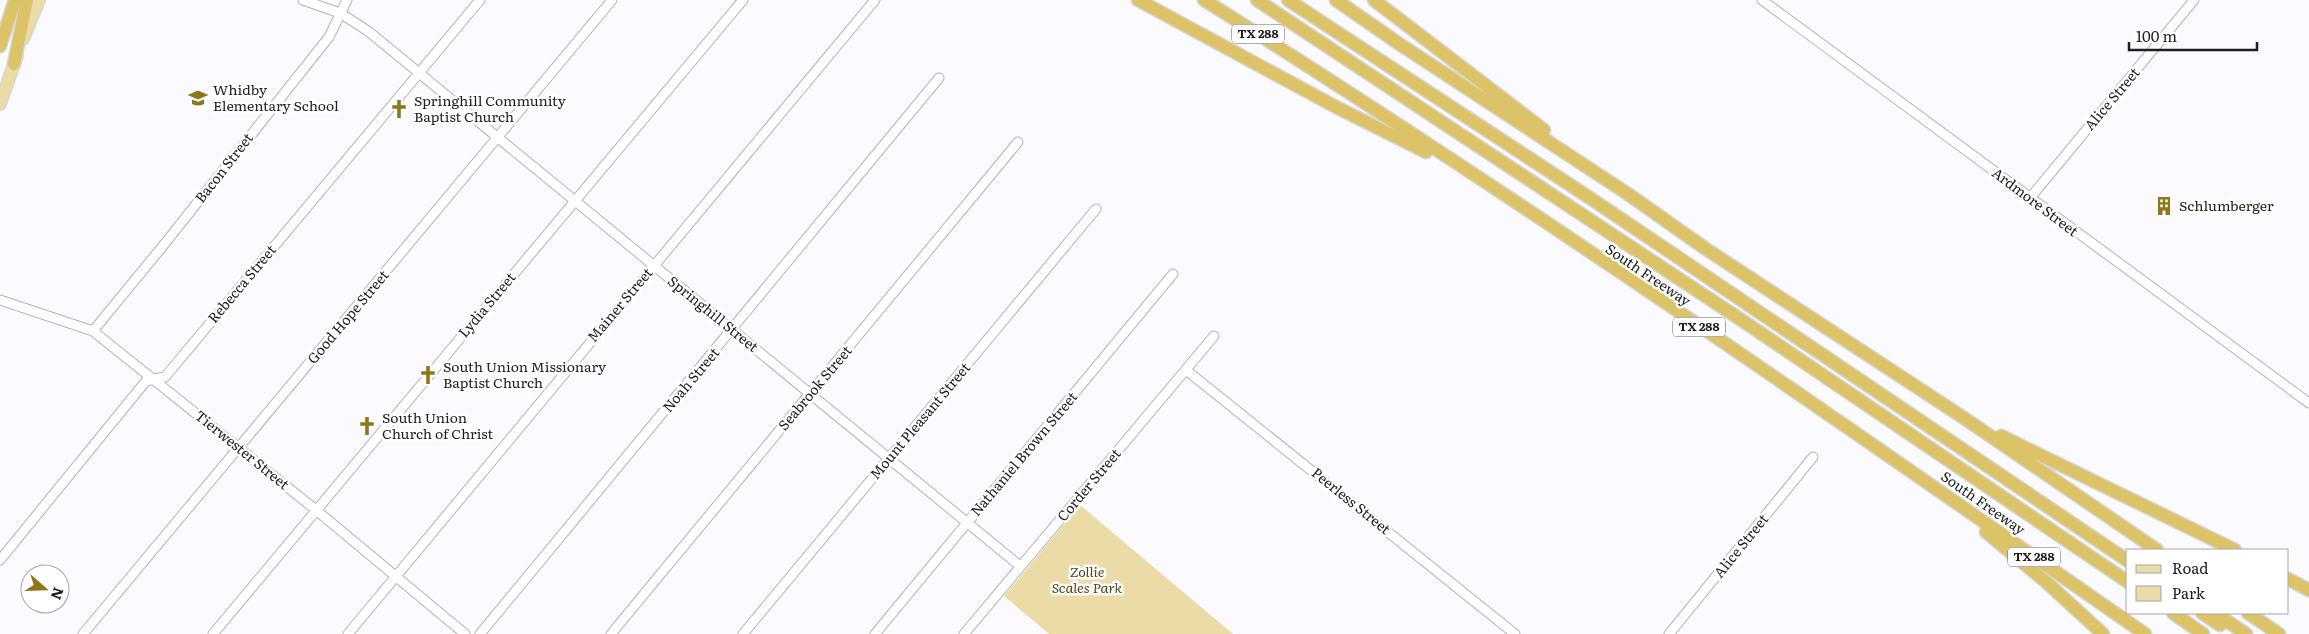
<svg xmlns="http://www.w3.org/2000/svg" width="2309" height="634" viewBox="0 0 2309 634" font-family="Literata,serif">
  <style>
    .green { fill: #ebdba6 }
    .lines { fill: none; stroke-linecap: round; stroke-linejoin: round }
    .minor-casing { stroke: #b4b3b9; stroke-width: 11 }
    .major-casing { stroke: #d6d6d7; stroke-width: 14 }
    .highway-casing { stroke: #d6d6d7; stroke-width: 15 }
    .minor { stroke: #fff; stroke-width: 9 }
    .major { stroke: #ebdba4; stroke-width: 11 }
    .highway { stroke: #ddc368; stroke-width: 12 }
    .labels { text-anchor: middle; stroke-width: 5; stroke-linejoin: round; paint-order: stroke }
    .shield { fill: #fff; stroke: #626163; stroke-width: 1 }
    .shield-label { font-size: 12px; font-weight: bold; fill: #1e1d20 }
    .poi-label { font-size: 14px; fill: #1e1d20; stroke: #fff; text-anchor: start }
    .street-label { font-size: 14px; fill: #1e1d20; stroke: #fff }
    .park-label { font-size: 14px; font-style: italic; fill: #534619; stroke: #fff }
  </style>
  <rect width="100%" height="100%" fill="#fbfafe"/>
  <path class="green" d="M1080,505L1233,634H1049L1004,596Z"/>
  <g class="lines">
    <g class="minor-casing">
      <path id="minor" d="M303,0L340,13L368,31L1020,566
        M1762,0L2309,403
        M2030,198L2194,0
        M0,300L93,331L316,510L465,634
        M93,331L162,247L329,37L347,0
        M1186,370L1515,634
        M0,560L146,381L165,377L480,0
        M83,634L612,0
        M213,634L743,0
        M348,634L875,0
        M480,634L939,78
        M611,634L1018,142
        M743,634L1096,209
        M875,634L1173,274
        M964,634L1214,336
        M1669,634L1813,457"/>
    </g>
    <g class="major-casing">
      <path id="major" d="M23,39L39,0
        M0,104L17,56"/>
    </g>
    <g class="highway-casing">
      <path id="highway" d="M1138,0L1336,107L1426,152
        M1204,0C1524,201 1835,418 2145,634
        M1257,0L1743,321L2128,582
        M1288,0L1593,200L2128,561
        M1336,0L1398,43L1628,194L1706,249L1964,418L2157,550
        M1374,0L1544,130
        M0,46L15,0
        M14,64L27,0
        M2001,436L2235,550
        M1986,532L2045,581L2103,634
        M2288,579L2309,590
        M2173,613L2203,634
        M2202,613L2220,625
        M2215,613L2246,634
        M2248,613L2279,634"/>
    </g>
    <use href="#minor" class="minor"/>
    <use href="#major" class="major"/>
    <use href="#highway" class="highway"/>
  </g>
  <defs>
    <g id="school-bare" transform="scale(1.5)"><path d="M0-5L7-2L0 1L-7-2ZM-4 1L0 2.5L4 1V4Q0 6-4 4Z" fill="#8e761b" stroke="#fff" stroke-width="2.5" paint-order="stroke"/></g>
    <g id="church-bare" transform="scale(1.5)"><path d="M-1.2-6h2.4v3.5h3.3v2.4h-3.3V6h-2.4V-.1h-3.3v-2.4h3.3Z" fill="#8e761b" stroke="#fff" stroke-width="2.5" paint-order="stroke"/></g>
    <g id="building-bare" transform="scale(1.5)"><path d="M-4-6H4V6H1V3H-1V6H-4ZM-2.5-4.3h1.7v1.8h-1.7ZM.8-4.3h1.7v1.8H.8ZM-2.5-1h1.7V.8h-1.7ZM.8-1h1.7V.8H.8Z" fill="#8e761b" stroke="#fff" stroke-width="2.5" paint-order="stroke"/></g>
  </defs>
  <g fill-rule="evenodd">
    <use href="#school-bare" x="198" y="98"/>
    <use href="#church-bare" x="399" y="109"/>
    <use href="#building-bare" x="2164" y="206"/>
    <use href="#church-bare" x="428" y="375"/>
    <use href="#church-bare" x="367" y="426"/>
  </g>
  <g class="labels">
    <g class="shield">
      <rect x="1232" y="24.5" width="52" height="19" rx="4"/>
      <rect x="1673" y="317.5" width="52" height="19" rx="4"/>
      <rect x="2008" y="547.5" width="52" height="19" rx="4"/>
    </g>
    <g class="shield-label">
      <text x="1258" y="38">TX 288</text>
      <text x="1699" y="331">TX 288</text>
      <text x="2034" y="561">TX 288</text>
    </g>
    <g class="poi-label">
      <text x="213" y="95">Whidby<tspan x="213" dy="16">Elementary School</tspan></text>
      <text x="414" y="106">Springhill Community<tspan x="414" dy="16">Baptist Church</tspan></text>
      <text x="2179" y="211">Schlumberger</text>
      <text x="443" y="372">South Union Missionary<tspan x="443" dy="16">Baptist Church</tspan></text>
      <text x="382" y="423">South Union<tspan x="382" dy="16">Church of Christ</tspan></text>
    </g>
    <g class="street-label">
      <text transform="translate(2112 99) rotate(-50)" y="5">Alice Street</text>
      <text transform="translate(224 168) rotate(-52)" y="5">Bacon Street</text>
      <text transform="translate(2035 202) rotate(37)" y="5">Ardmore Street</text>
      <text transform="translate(1648 275) rotate(34)" y="5">South Freeway</text>
      <text transform="translate(242 284) rotate(-50)" y="5">Rebecca Street</text>
      <text transform="translate(487 305) rotate(-50)" y="5">Lydia Street</text>
      <text transform="translate(620 305) rotate(-50)" y="5">Mainer Street</text>
      <text transform="translate(713 314) rotate(39)" y="5">Springhill Street</text>
      <text transform="translate(348 317) rotate(-50)" y="5">Good Hope Street</text>
      <text transform="translate(691 380) rotate(-50)" y="5">Noah Street</text>
      <text transform="translate(815 388) rotate(-50)" y="5">Seabrook Street</text>
      <text transform="translate(920 421) rotate(-50)" y="5">Mount Pleasant Street</text>
      <text transform="translate(242 450) rotate(39)" y="5">Tierwester Street</text>
      <text transform="translate(1024 454) rotate(-50)" y="5">Nathaniel Brown Street</text>
      <text transform="translate(1089 485) rotate(-50)" y="5">Corder Street</text>
      <text transform="translate(1351 501) rotate(39)" y="5">Peerless Street</text>
      <text transform="translate(1983 503) rotate(35)" y="5">South Freeway</text>
      <text transform="translate(1741 546) rotate(-51)" y="5">Alice Street</text>
    </g>
    <g class="park-label">
      <text x="1087" y="577">Zollie<tspan x="1087" dy="16">Scales Park</tspan></text>
    </g>
  </g>
  <rect x="2126" y="549" width="162" height="65" fill="#ffffff" stroke="#a5a5a6"/>
  <rect x="2136" y="565" width="25" height="8" fill="#ebdba4" stroke="#a5a5a6"/>
  <text x="2172" y="574" font-size="15" fill="#1e1d20">Road</text>
  <rect x="2136" y="586" width="25" height="15" fill="#ebdba6" stroke="#a5a5a6"/>
  <text x="2172" y="599" font-size="15" fill="#1e1d20">Park</text>
  <g transform="translate(45 589) rotate(110)"><circle r="24" fill="#ffffff" stroke="#a5a5a6"/>
  <path d="M0-4L9 19L0 12L-9 19Z" fill="#8e761b"/>
  <text y="-8" font-size="14" font-weight="bold" text-anchor="middle" fill="#1e1d20">N</text>
  </g>
  <path d="M2129 42v8h128v-8" fill="none" stroke="#1e1d20" stroke-width="2.5"/>
  <text x="2136" y="42" font-size="15" fill="#1e1d20" stroke="#ffffff" stroke-width="4" paint-order="stroke">100 m</text>
</svg>
